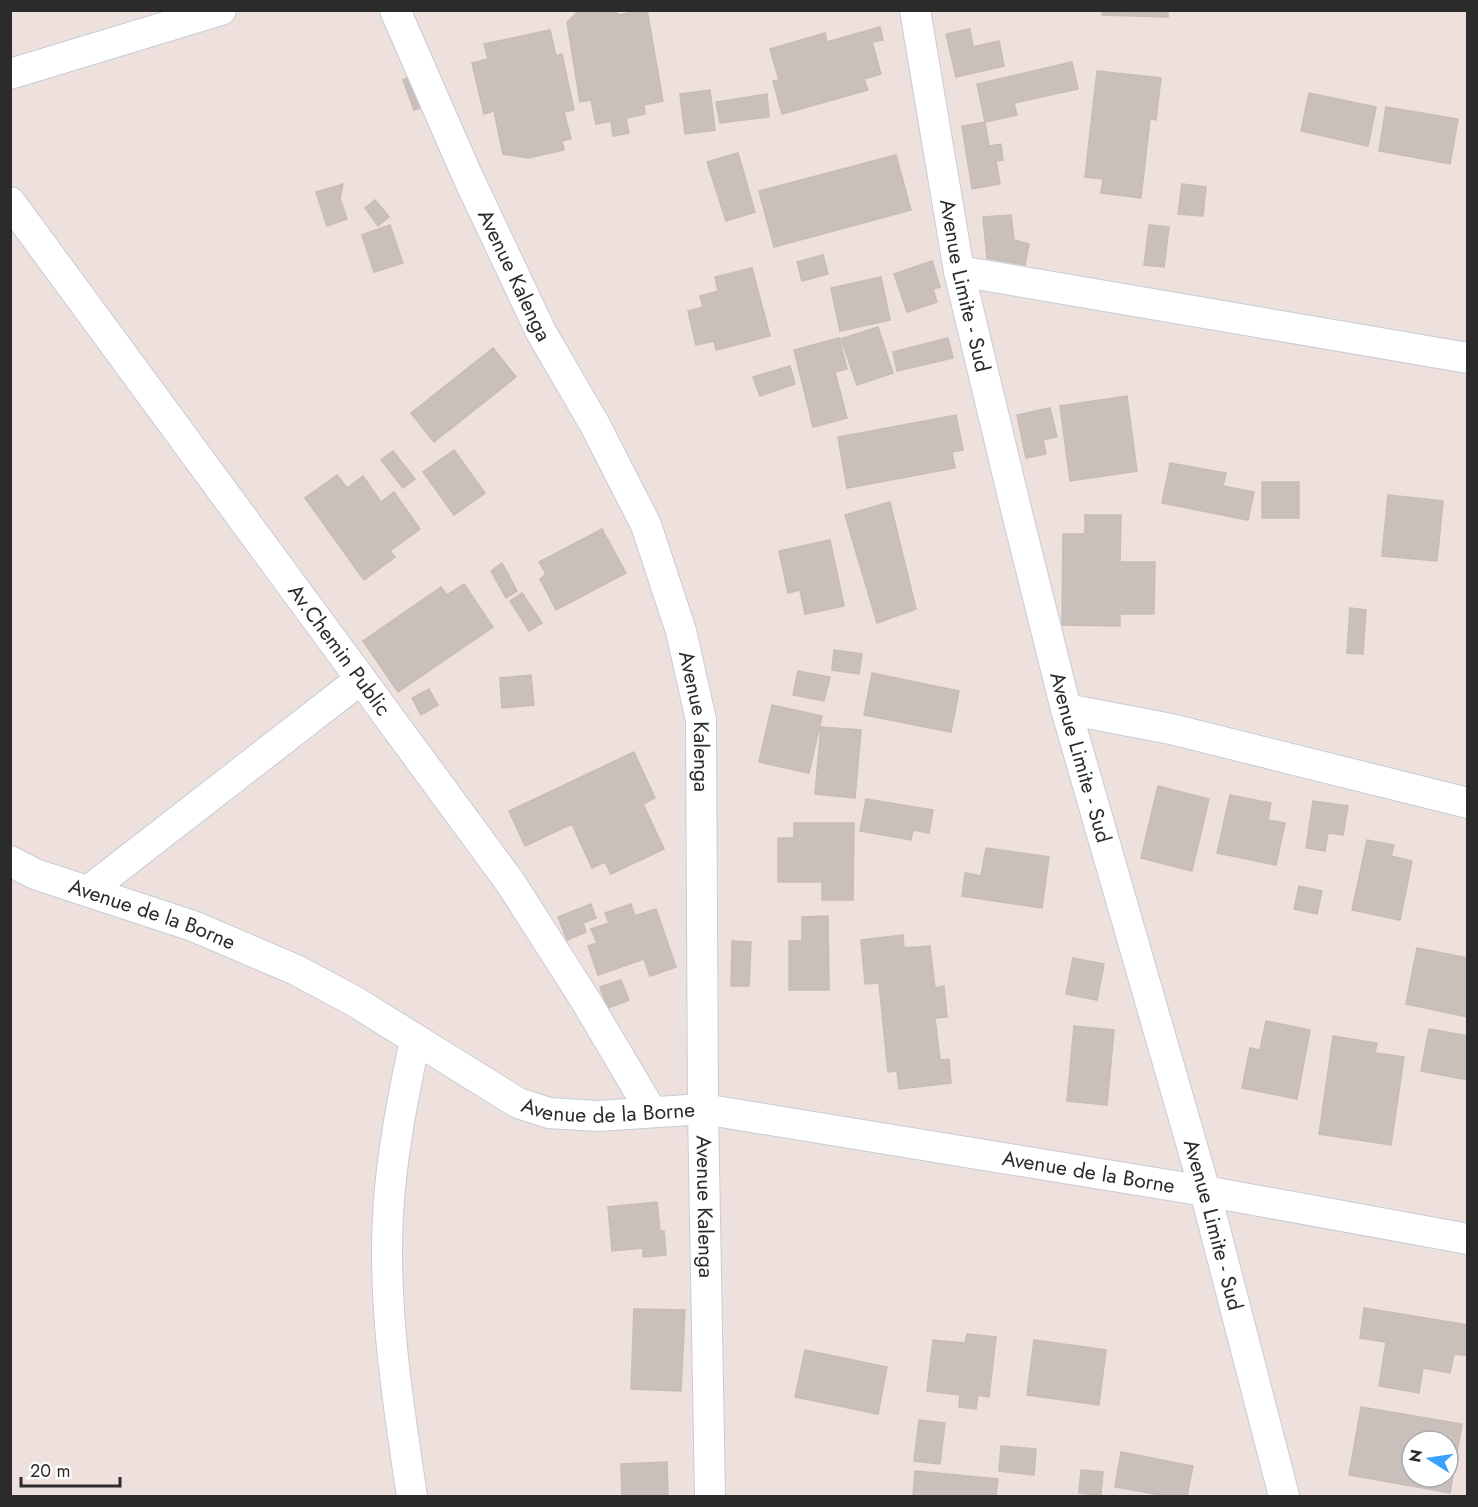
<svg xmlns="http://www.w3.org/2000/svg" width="1478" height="1507" viewBox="0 0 1478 1507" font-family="Jost,sans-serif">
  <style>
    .building { fill: #c9bfbb; stroke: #c9bcb6; stroke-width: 1.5; fill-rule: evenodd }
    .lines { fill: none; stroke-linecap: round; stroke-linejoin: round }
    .street-casing { stroke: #c5ced5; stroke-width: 32 }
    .street { stroke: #fff; stroke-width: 30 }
    .labels { text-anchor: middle; stroke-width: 6; stroke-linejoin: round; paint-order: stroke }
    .street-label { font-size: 21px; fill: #2b2b2b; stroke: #fff }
  </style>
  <rect width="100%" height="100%" fill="#ede0dd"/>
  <path class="building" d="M580,10H614L619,15L628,13V10H647L663,101L644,105L645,114L626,118L629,133L613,136L611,121L596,124L591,100L580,102L567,22Z
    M1102,10H1168V17L1102,15Z
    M880,27L883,40L872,42L881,74L864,79L868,90L782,114L773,81L779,80L770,49L825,33L827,42Z
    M970,29L973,47L999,41L1004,66L956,77L946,34Z
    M550,30L556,56L562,54L574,110L564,112L571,139L562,141L564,150L528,158L503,154L494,111L484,114L472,63L488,59L484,44Z
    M1072,62L1078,89L1014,103L1017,115L985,122L977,84Z
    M1097,71L1161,78L1156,120L1150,119L1141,198L1101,193L1103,179L1085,177Z
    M412,76L423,107L414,110L403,80Z
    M710,90L715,130L685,134L680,94Z
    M1309,93L1376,107L1368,146L1301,131Z
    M767,94L769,117L720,123L716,102Z
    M1386,107L1458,119L1450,164L1379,151Z
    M985,122L989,146L1001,144L1003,160L996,161L1000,184L972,189L962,126Z
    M738,153L755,212L726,221L707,162Z
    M896,155L911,210L774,247L759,191Z
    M343,184L340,198L347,219L327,226L316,192Z
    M1182,184L1206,187L1203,216L1178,214Z
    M375,200L389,217L378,226L365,208Z
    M1011,215L1014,240L1029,244L1025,265L987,258L983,217Z
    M390,225L403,263L374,272L362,235Z
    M1149,225L1169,227L1164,267L1144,265Z
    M823,255L828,274L802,281L797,262Z
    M932,261L940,287L933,289L937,302L907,312L894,274Z
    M752,268L770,336L716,350L714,341L696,345L688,311L703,307L700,296L718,291L715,277Z
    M881,277L890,320L840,331L831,288Z
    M878,327L893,373L857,385L841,339Z
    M839,338L847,369L835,372L847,418L813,427L794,350Z
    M948,338L953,358L897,371L893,352Z
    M493,348L516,377L434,442L411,413Z
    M790,366L795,384L760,396L753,377Z
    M1127,396L1137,471L1070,481L1060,406Z
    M1050,408L1057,437L1043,440L1046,454L1026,458L1017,415Z
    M956,415L963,450L952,452L955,468L847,488L838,437Z
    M454,450L485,493L454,515L423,472Z
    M393,451L415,479L403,488L381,460Z
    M1170,463L1226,473L1223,486L1254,492L1248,520L1162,503Z
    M337,475L347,488L363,476L381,502L394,492L420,529L390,551L395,557L364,580L305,498Z
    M1262,482H1299V518H1262Z
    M1388,495L1443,501L1437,561L1382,556Z
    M890,502L916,609L877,623L845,515Z
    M1085,515H1121L1120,562H1155L1154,614H1120V626L1062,625L1063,534H1085Z
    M602,529L626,573L556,610L540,579L546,574L539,562Z
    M830,540L844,606L805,614L800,590L788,593L779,551Z
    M502,563L517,591L506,598L491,571Z
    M464,584L493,627L398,692L363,641L441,587L447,595Z
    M522,593L542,623L529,631L510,601Z
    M1350,608L1366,610L1363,654L1347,653Z
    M834,650L862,654L859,674L832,670Z
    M798,671L830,677L824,701L793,695Z
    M872,673L959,691L951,732L864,715Z
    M531,675L534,705L502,708L500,678Z
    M429,689L438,705L421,715L412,698Z
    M772,705L822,716L809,773L759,762Z
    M821,727L861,730L855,798L815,794Z
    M634,752L655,798L643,804L664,849L611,874L605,862L592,868L572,824L525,846L509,811Z
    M1158,786L1209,799L1192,871L1141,858Z
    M1230,795L1271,803L1268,820L1285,823L1276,865L1217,853Z
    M866,799L933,810L929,833L913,830L911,840L860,831Z
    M1313,801L1348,806L1343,835L1328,833L1325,851L1306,848Z
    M794,823H854L853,900H822V882H778V838H794Z
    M1367,840L1394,845L1391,856L1412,861L1400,920L1352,910Z
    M986,848L1049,857L1042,908L962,896L965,873L981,876Z
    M1299,886L1322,891L1317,914L1294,909Z
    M591,904L596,918L583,923L586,932L567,940L558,917Z
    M631,904L635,916L656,909L676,967L650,976L644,959L598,975L588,946L597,943L591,929L609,923L605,913Z
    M828,916L829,990H789V941H802V917Z
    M903,935L904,948L930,946L935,988L944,986L947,1017L935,1018L940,1060L949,1059L951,1083L899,1089L897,1071L888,1072L879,983L865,984L861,940Z
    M732,941L751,942L749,986H731Z
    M1417,948L1468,958V1017L1406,1004Z
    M1073,958L1104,964L1097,1000L1066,994Z
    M621,980L629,1000L608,1008L600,987Z
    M1266,1021L1310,1030L1297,1099L1242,1088L1250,1048L1260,1050Z
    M1074,1026L1114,1030L1107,1105L1067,1101Z
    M1429,1029L1468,1036V1080L1421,1071Z
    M1333,1036L1377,1043L1375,1053L1404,1057L1391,1145L1319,1134Z
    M657,1202L660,1231H664L666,1255L643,1257V1248L612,1251L608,1207Z
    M1364,1308L1468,1325V1356L1454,1354L1450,1373L1423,1368L1419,1393L1379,1386L1386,1342L1360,1338Z
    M634,1309L685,1310L681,1391L631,1389Z
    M967,1334L996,1337L989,1397L978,1395L976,1409L959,1407L960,1395L927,1391L933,1340L965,1343Z
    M1034,1340L1106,1350L1099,1405L1027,1395Z
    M805,1350L887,1367L878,1414L795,1397Z
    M1361,1407L1462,1424L1450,1493L1349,1475ZM1412,1441H1448V1477H1412Z
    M919,1420L945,1423L940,1464L914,1461Z
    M1001,1446L1036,1449L1034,1475L999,1471Z
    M1121,1452L1193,1466L1187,1496H1166L1115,1487Z
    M667,1462L668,1496H622L621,1464Z
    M1081,1470L1103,1472L1101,1495L1079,1493Z
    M915,1471L998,1479L996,1496H913Z"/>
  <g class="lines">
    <g class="street-casing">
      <g id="street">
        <path id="s1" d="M395,10L467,175L541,332L595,425L646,525L681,631L701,720L703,1109L710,1496"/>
        <path id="s2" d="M915,10L959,271L1015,505L1066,709L1205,1191L1284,1496"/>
        <path d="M10,74L221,10"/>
        <path id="s3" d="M10,202L510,882L586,1001L651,1111"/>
        <path d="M959,271L1468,358"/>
        <path d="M1066,709L1171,729L1468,803"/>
        <path id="s4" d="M10,861L35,874L193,926L296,970L354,1001L518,1103L549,1113L598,1116L703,1109L1205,1191L1468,1239"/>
        <path d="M88,891L361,679"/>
        <path d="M412,1496C398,1404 383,1309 388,1215C391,1157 403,1097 415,1040"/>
      </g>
    </g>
    <use href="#street" class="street"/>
  </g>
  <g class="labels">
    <g class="street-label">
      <text dy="7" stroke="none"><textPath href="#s1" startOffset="291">Avenue Kalenga</textPath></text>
      <text dy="7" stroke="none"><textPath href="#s2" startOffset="280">Avenue Limite - Sud</textPath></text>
      <text dy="7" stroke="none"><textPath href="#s3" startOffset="556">Av.Chemin Public</textPath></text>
      <text dy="7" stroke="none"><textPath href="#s1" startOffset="777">Avenue Kalenga</textPath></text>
      <text dy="7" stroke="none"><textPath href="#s2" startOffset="766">Avenue Limite - Sud</textPath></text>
      <text dy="7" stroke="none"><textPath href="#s4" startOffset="152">Avenue de la Borne</textPath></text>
      <text dy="7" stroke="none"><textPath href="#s4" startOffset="657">Avenue de la Borne</textPath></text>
      <text dy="7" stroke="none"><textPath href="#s4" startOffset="1143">Avenue de la Borne</textPath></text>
      <text dy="7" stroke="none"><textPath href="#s1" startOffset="1263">Avenue Kalenga</textPath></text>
      <text dy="7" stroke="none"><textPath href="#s2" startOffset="1252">Avenue Limite - Sud</textPath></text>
    </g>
  </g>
  <rect width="1478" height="1507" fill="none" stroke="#2b2b2b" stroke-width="24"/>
  <g transform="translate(1430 1459) rotate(282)"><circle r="28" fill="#ffffff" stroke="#aaaaaa" stroke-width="1.5"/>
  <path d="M0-4.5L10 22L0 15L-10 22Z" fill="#38a2ff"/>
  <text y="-9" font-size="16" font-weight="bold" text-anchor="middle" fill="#2b2b2b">N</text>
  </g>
  <path d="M21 1477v9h99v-9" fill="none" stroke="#2b2b2b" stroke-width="3"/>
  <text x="30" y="1477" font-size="18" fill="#2b2b2b" stroke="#ffffff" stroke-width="4.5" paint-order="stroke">20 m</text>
</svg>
